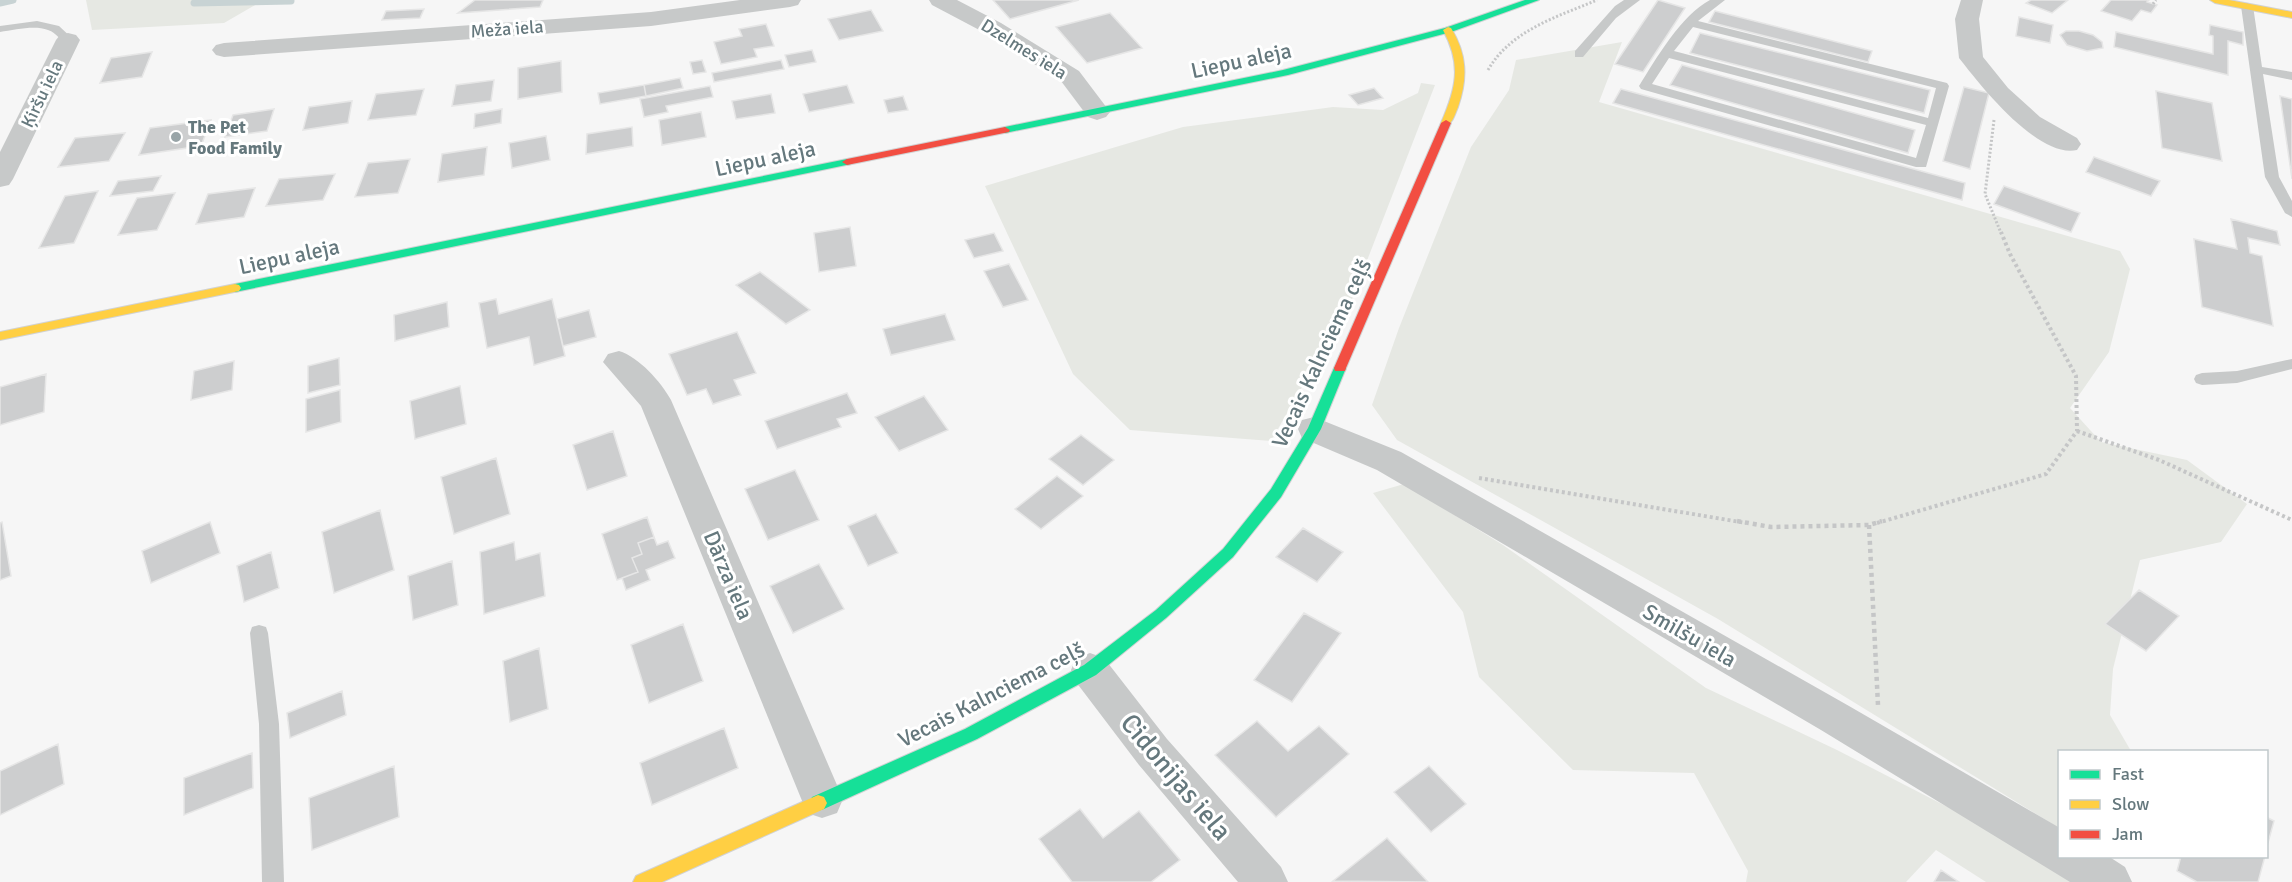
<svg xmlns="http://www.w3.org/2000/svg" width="2292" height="882" viewBox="0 0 2292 882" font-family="Signika,sans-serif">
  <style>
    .green { fill: #e6e8e3 }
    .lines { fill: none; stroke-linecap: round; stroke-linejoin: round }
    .stream { stroke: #c8d3d4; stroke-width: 7 }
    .building { fill: #cdcecf; stroke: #e6e6e6; stroke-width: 1.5 }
    .fast-casing { stroke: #d1d2d3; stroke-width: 2 }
    .slow-casing { stroke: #d1d2d3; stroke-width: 2 }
    .jam-casing { stroke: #d1d2d3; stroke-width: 2 }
    .path-far2 { stroke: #c5c6c7; stroke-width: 3; stroke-dasharray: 2 2; stroke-linecap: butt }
    .path-far1 { stroke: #c5c6c7; stroke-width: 4; stroke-dasharray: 3 3; stroke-linecap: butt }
    .path { stroke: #c5c6c7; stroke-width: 4.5; stroke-dasharray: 4 4; stroke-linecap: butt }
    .lane { fill: #c7c9c9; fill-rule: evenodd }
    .street { fill: #c7c9c9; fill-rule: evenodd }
    .fast { fill: #16e098; fill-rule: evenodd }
    .slow { fill: #ffcf43; fill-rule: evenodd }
    .jam { fill: #f24e42; fill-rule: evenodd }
    .poi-dot { fill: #98a4a7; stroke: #fff; stroke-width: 2 }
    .labels { text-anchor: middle; stroke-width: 6; stroke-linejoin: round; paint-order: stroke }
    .far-street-label { font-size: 18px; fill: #65787d; stroke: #fff }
    .far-poi-label { font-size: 18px; font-weight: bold; fill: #65787d; stroke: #fff; text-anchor: start }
    .street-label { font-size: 22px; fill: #65787d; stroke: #fff }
    .near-street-label { font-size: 27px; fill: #65787d; stroke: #fff }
  </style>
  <rect width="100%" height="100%" fill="#f6f6f6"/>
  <path class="green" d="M86,0H264L224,23L92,30Z
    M1622,42L1599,102L2120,251L2130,269L2109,352L2070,408L2101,442L2187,460L2247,504L2221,542L2140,560L2113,669L2110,715L2131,751L2060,752L2059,828L1718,619L1397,440L1372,405L1399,328L1471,147L1509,90L1516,60Z
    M1421,83L1435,85L1351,302L1271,441L1130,430L1073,374L985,186L1183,127L1333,107L1383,110L1418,93Z
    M1404,484L1503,545L1706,688L1837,750L2035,852L2074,882H1986L1936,850L1906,882H1746L1748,871L1694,773L1573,770L1479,677L1463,612L1373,493Z"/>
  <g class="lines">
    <path class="stream" d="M0,3L13,0
      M194,3L291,1"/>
  </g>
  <path class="building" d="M475,0H543L540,7L458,13Z
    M993,0H1079L1010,19Z
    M1658,0L1685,8L1643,72L1615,64Z
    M2031,0H2068L2052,13L2026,3Z
    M2111,0H2149L2147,2L2157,5L2151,13L2141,10L2132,21L2101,11Z
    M424,9L420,18L382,20L386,11Z
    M871,10L883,31L839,40L828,19Z
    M1715,11L1872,51L1868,62L1709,22Z
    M1110,13L1142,48L1087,63L1056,27Z
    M2019,17L2053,25L2050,43L2016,36Z
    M766,24L774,46L754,49L757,57L721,64L714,42L742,36L739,29Z
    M2210,25L2243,32V45L2228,41V75L2114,47L2116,32L2213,54V36L2209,35Z
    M2066,31H2079L2093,35L2102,42L2103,48L2087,51L2067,45L2060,35Z
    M1700,33L1930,90L1924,113L1690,53Z
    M812,50L816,62L789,67L785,55Z
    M152,52L142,77L100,83L111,58Z
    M702,60L706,72L693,74L690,62Z
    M781,60L784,69L714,82L712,73Z
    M561,61L562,92L518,99V68Z
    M1682,65L1915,130L1908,153L1670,85Z
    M680,78L683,88L646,96L644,85Z
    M494,80L491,101L452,106L456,85Z
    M644,85L646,96L600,104L598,93Z
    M847,85L854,103L809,112L803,94Z
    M710,86L713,97L666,106L668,112L644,117L640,99Z
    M1964,87L1989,93L1970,169L1943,161Z
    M1374,88L1383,98L1358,105L1349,95Z
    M424,89L416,115L368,120L376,94Z
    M1621,89L1965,183L1962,200L1613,103Z
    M2156,91L2212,103L2222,161L2162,148Z
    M771,94L775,113L736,119L732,101Z
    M903,96L908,110L888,113L884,100Z
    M2280,96L2292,99V179Z
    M352,101L348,123L303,130L309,107Z
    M274,109L267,131L225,137L233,115Z
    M502,109L501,123L474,128L475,114Z
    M701,112L706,137L662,145L659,120Z
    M211,120L201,146L139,155L150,128Z
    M632,127L633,146L586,154L587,134Z
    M125,133L109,161L58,167L75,138Z
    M546,136L550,160L512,168L509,143Z
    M487,147L484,175L438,182L442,154Z
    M2094,157L2160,181L2151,196L2086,172Z
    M410,159L398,193L355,197L368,163Z
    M335,174L323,200L266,206L279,179Z
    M161,176L153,191L110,196L118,181Z
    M2004,186L2080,213L2071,232L1994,204Z
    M255,188L244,217L196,224L208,194Z
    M98,191L74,243L39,248L65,196Z
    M175,193L157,230L118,235L137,198Z
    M2231,219L2277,231L2280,245L2248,238L2250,253L2262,256L2273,326L2202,307L2194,239L2237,249Z
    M850,227L856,266L819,272L814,233Z
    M994,233L1003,251L974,258L965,240Z
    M1009,264L1028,300L1003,307L984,271Z
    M760,272L810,310L786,324L736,285Z
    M496,299L499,314L552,299L565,356L534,365L529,337L487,348L479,303Z
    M447,302L449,327L395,341L394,315Z
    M589,310L596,337L563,346L557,319Z
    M945,314L955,340L891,355L883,329Z
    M737,332L756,373L734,380L741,395L713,404L706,389L687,395L669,354Z
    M339,358L340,385L308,393V366Z
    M234,361L232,390L191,400L194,371Z
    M46,374L44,412L0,425V387Z
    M460,386L466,424L415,439L410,401Z
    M340,390L341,422L306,432V399Z
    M847,393L857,413L837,419L841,427L777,449L765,421Z
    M924,396L948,430L899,451L875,417Z
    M613,431L627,476L587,490L573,445Z
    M1081,435L1114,460L1083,485L1049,459Z
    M496,458L510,514L454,534L441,477Z
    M795,470L819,520L768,540L745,489Z
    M1057,476L1083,496L1041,529L1015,509Z
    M380,510L394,570L334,593L322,532Z
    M876,514L898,553L868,566L848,526Z
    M647,517L654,537L638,543L642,554L632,558L638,572L617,580L602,534Z
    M2,522L11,576L0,580V523Z
    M210,522L220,553L151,583L142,551Z
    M1303,528L1343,552L1317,582L1276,557Z
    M654,537L657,545L668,541L675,558L646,570L650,580L626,590L622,578L638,572L632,558L642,554L638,543Z
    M514,542L516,560L540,553L545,596L484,614L480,552Z
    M271,552L279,588L244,602L237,566Z
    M452,561L458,605L413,620L408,576Z
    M819,564L844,609L793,633L770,586Z
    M2139,590L2179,616L2146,651L2105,624Z
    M1304,613L1341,633L1292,702L1254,680Z
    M683,624L703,681L649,703L631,645Z
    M539,648L548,709L510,722L503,661Z
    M342,691L346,715L290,738L287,713Z
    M1257,721L1288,751L1319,726L1349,754L1276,817L1215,755Z
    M724,728L738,768L652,805L640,763Z
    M58,744L64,784L0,815V771Z
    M252,753L253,788L184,815V778Z
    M394,766L399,817L312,850L309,798Z
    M1429,766L1466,804L1431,832L1394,792Z
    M1080,809L1103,838L1139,811L1180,860L1151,882H1072L1039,839Z
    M2266,817L2274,821L2266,850Z
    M1387,838L1428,882L1333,881Z
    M2181,856H2265L2258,882H2197L2177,871Z
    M1941,870L1959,882H1934Z"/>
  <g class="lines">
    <g class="fast-casing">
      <path id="fast" d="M1525,0H1539L1451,32L1288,75L1005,133L1000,130L1005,127L1283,70L1445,28Z
        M847,159L851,160V164L235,292L229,288L235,284Z
        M1340,363L1346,368L1321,429L1281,497L1233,557L1166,618L1096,675L977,739L824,809L818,811L812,809L809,803L812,797L965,729L1084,665L1156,610L1223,549L1271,489L1308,428L1334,368Z"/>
    </g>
    <g class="slow-casing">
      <path id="slow" d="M2210,0H2229L2292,12V18L2215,3Z
        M1448,27L1451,28C1467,54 1468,78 1458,107C1455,114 1453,123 1446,126L1441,123C1456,88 1462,65 1443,30Z
        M235,284L239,285L241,288L239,291L0,340V332Z
        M818,795L824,797L827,803L824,809L662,882H633L636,876Z"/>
    </g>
    <g class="jam-casing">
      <path id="jam" d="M1446,120L1451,123L1346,368L1345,371H1335L1334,368L1441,123Z
        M1005,127L1010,130L1009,132L847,165L842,162L847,159Z"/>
    </g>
    <path class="path-far2" d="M2153,4L2156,0
      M1488,70C1511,30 1557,17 1597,0
      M1994,120L1985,194L2001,233"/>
    <path class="path-far1" d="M2077,431L2159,460L2292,520
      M1479,478L1746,523
      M1877,523L2046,474L2077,431L2076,376L2010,254L2001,232"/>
    <path class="path" d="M1737,521L1771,527L1869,525L1882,521
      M1869,525L1878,705"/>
    <path class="lane" d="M1640,0L1616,18L1583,57H1575V51L1615,6L1624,0Z
      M1710,0H1725L1698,21L1947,83L1949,86L1926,167H1916L1641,89L1639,86C1656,59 1681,15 1710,0ZM1693,27L1936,88L1928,118L1674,51ZM1669,58L1926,125L1916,158L1652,84Z
      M2247,3L2253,6L2262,67L2292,72V80L2263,74L2279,177L2292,201V217L2285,213L2265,177L2241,6Z
      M37,21L59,26L74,40L68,44C60,41 57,33 48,30C34,25 15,30 0,32V26Z
      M2292,359V369L2237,383L2202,385L2196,383L2194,379L2196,375L2202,373L2237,371Z
      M259,625L266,627L268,633L279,724L284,882H262L259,724L250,633L252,627Z"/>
    <path class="street" d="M740,0H801L798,5L790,7L651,26L224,57L216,55L212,50L216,45L224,43L651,12Z
      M929,0H957L1001,23L1079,71L1110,112L1106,117L1097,120L1088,117L1061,81L985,33L932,5Z
      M1961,0H1983L1979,19L1983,57L2008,88L2040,117L2077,138L2081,144L2077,150C2040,159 1984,90 1963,63L1959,58L1955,19Z
      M68,33L76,35L80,40L13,179L9,185L0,187V152L56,40L60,35Z
      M619,351C639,357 661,382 671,400L843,799L837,813L822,818L807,813L641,406L603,362L608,354Z
      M1314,417L1401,452L1849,706L2060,828V856H2108L2125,867L2132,882H2070L1821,730L1377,470L1302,438L1298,429L1302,420Z
      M1090,653L1104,658L1167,739L1281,867L1288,882H1238L1139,765L1076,682L1071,670L1076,658Z"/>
    <use href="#fast" class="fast"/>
    <use href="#slow" class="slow"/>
    <use href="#jam" class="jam"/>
  </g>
  <circle class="poi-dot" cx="176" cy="137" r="6"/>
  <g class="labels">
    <g class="far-street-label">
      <text transform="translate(507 29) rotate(-4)" y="6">Meža iela</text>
      <text transform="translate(1024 49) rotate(32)" y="6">Dzelmes iela</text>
      <text transform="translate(42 94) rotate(-64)" y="6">Ķiršu iela</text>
    </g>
    <g class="far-poi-label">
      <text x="188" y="133">The Pet<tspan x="188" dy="21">Food Family</tspan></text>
    </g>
    <g class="street-label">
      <text transform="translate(1241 60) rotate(-12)" y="8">Liepu aleja</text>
      <text transform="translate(765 158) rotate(-12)" y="8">Liepu aleja</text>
      <text transform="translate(289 256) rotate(-12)" y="8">Liepu aleja</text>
      <text transform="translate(1321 353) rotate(-65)" y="8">Vecais Kalnciema ceļš</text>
      <text transform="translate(729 575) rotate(67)" y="8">Dārza iela</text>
      <text transform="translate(1690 635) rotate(30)" y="8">Smilšu iela</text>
      <text transform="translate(991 694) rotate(-27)" y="8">Vecais Kalnciema ceļš</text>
    </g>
    <g class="near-street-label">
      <text transform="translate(1176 777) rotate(50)" y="9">Cidonijas iela</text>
    </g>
  </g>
  <rect x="2058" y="750" width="210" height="108" fill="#ffffff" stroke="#c1c9cb" stroke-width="1.5"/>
  <rect x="2070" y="770" width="30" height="9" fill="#16e098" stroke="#c1c9cb" stroke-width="1.5"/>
  <text x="2112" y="780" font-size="18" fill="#65787d">Fast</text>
  <rect x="2070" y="800" width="30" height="9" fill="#ffcf43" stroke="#c1c9cb" stroke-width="1.5"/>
  <text x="2112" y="810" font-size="18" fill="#65787d">Slow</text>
  <rect x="2070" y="830" width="30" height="9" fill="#f24e42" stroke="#c1c9cb" stroke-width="1.5"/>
  <text x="2112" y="840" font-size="18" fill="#65787d">Jam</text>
</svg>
